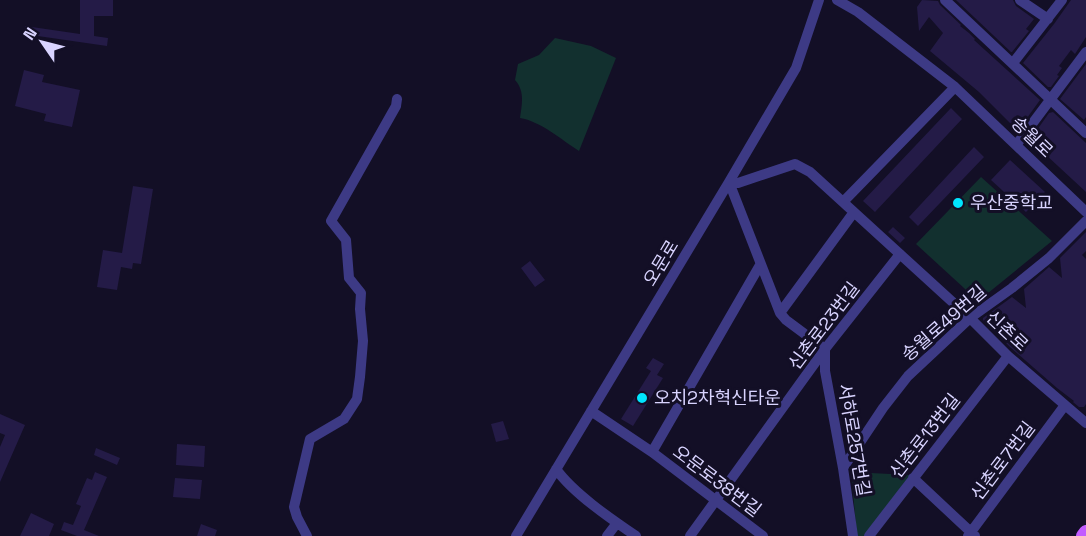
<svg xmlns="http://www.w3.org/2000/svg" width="1086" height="536" viewBox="0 0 1086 536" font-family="'Space Grotesk','Noto Sans KR',sans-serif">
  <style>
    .green { fill: #12302f }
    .building { fill: #241b47 }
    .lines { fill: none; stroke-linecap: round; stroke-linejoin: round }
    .minor { stroke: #3d3a85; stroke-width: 10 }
    .major { stroke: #c25bff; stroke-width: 14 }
    .poi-dot { fill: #00e5ff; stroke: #130f26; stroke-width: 2 }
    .labels { text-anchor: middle; stroke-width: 6; stroke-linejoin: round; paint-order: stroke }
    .street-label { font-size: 18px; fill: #d9d4ff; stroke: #130f26 }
    .poi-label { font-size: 18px; fill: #d9d4ff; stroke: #130f26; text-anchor: start }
  </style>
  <rect width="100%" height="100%" fill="#130f26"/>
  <path class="green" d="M555,38L591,46L616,58L579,151C562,140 540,121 520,118C522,104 525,91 515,80L518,64L539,55Z
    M981,177L1052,241L977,302L964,288L916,244Z
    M851,472L910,475L864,536H857Z"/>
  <path class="building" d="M80,0H113V16H94V36L108,38L107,46L24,34L25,26L80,34Z
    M922,0L938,1L940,5L961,25L960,26L969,33L975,39L974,40L1040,100L1019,129L1017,130L979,92L930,51L943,33L929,17L919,31L917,7Z
    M956,0H1013L1016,6L1034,19L1026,29L1029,31L1012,52H1011Z
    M1071,0H1086V37L1075,54L1071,50L1059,66L1062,68L1057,75L1059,76L1051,87H1048L1023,63L1054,24Z
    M1086,64V117L1084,120L1060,99Z
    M24,70L44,75L42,82L80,90L72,127L44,121L46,114L15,106Z
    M951,108L962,119L875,212L863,201Z
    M1053,112L1086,143V192L1045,154V153L1031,142L1032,137L1049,113Z
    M974,147L984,157L918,226L909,217Z
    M1010,160L1045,192L1026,212L991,180Z
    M133,186L153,189L141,264L133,263L132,269L121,267L117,290L97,287L103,250L122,253Z
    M893,227L905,238L900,243L888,232Z
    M1086,232V251L1082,255L1086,259V404L1084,407H1079L1073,402L1074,401L1057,388L1010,347L983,320V318L1012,297L1026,308L1024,289L1049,267L1062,278L1060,258Z
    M530,261L545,280L535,287L521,268Z
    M653,358L664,364L657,375L663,378L633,426L621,419L651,371L646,368Z
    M0,414L25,425L0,482V447L5,435L0,433Z
    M503,421L509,439L496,442L491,424Z
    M177,444L205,446L204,467L176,465Z
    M96,448L120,458L117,465L94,455Z
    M95,472L107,477L84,530L99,536H77L61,530L64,522L73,525L81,506L76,504L87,478L92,480Z
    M175,478L202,480L200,499L173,497Z
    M31,513L54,524L49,536H20Z
    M201,524L217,530L215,536H197Z"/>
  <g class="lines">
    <path class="minor" d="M837,0L858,12L955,87L1086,212
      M945,0L1086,133
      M1020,0L1048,19
      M1013,63L1062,0
      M1017,144L1086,52
      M843,202L955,87
      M780,313L854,212
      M591,411L652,452L763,536
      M652,452L760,265
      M843,468L883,408L908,376L970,318L1012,288L1049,258L1086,221
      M556,469C573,493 611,519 636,536
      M913,478L975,536
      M307,536L297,517L294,507L310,439L344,419L357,399L360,377L363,341L360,309L361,293L349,278L346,240L331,221L396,106L397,99
      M516,536L729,182L796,68L819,0
      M607,536L617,523
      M690,536L825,349L900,254
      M853,536L843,468L825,371V349L786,320L780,313L729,182L738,183L795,164L810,172L970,318L1008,356L1086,423
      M869,536L1008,356
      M968,536L1065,405"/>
    <path class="major" d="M1083,536L1086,532"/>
  </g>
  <g class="poi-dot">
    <circle cx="958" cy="203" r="6"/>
    <circle cx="642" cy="398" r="6"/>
  </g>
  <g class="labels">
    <g class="street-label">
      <text transform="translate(1032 137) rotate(44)" y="6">송월로</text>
      <text transform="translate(661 263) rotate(-59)" y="6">오문로</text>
      <text transform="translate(944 323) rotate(-41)" y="6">송월로49번길</text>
      <text transform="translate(824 326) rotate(-53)" y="6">신촌로23번길</text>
      <text transform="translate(1007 331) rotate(43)" y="6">신촌로</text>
      <text transform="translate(925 436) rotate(-52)" y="6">신촌로13번길</text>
      <text transform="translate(854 440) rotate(80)" y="6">서하로257번길</text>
      <text transform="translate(1003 461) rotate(-53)" y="6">신촌로7번길</text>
      <text transform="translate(717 481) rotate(37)" y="6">오문로38번길</text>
    </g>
    <g class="poi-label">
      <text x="970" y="209">우산중학교</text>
      <text x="654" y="404">오치2차혁신타운</text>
    </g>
  </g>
  <g transform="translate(42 42) rotate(305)" stroke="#130f26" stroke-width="4.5" paint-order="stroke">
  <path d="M0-4.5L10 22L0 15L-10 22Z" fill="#d9d4ff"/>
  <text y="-9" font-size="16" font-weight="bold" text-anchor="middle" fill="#d9d4ff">N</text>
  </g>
</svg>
